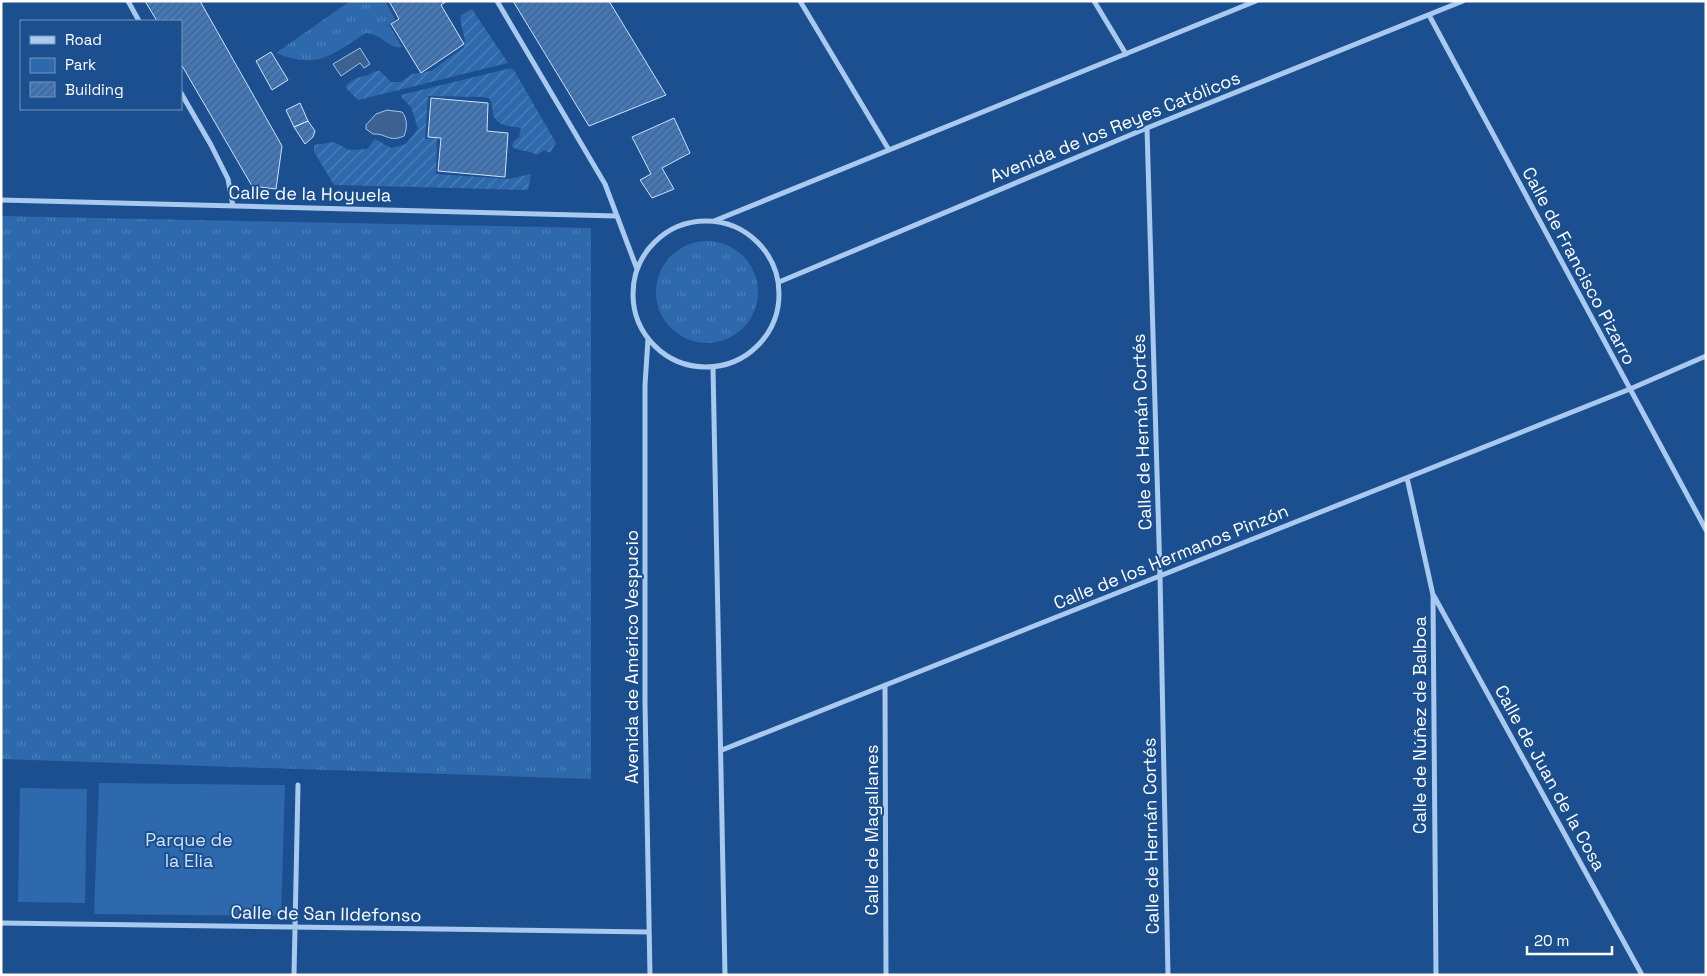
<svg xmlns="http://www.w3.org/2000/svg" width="1707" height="976" viewBox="0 0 1707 976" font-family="'Space Grotesk',sans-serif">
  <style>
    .grass { fill: url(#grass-tufts) }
    .park { fill: #2e69ad }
    .garden { fill: url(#garden-furrows) }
    .water { fill: #3c6290; stroke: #9cc4f0 }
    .building { fill: url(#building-hatch); stroke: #cfe3fa }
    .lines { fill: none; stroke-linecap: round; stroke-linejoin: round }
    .minor { stroke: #a9c9ee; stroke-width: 5 }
    .labels { text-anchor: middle; stroke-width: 4; stroke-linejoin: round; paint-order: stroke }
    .street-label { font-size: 18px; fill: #fff; stroke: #1b4f8f }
    .park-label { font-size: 18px; fill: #cfe3fa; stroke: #1b4f8f }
  </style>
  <defs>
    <pattern id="grass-tufts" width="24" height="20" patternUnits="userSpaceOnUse" patternTransform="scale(1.25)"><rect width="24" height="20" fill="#2e69ad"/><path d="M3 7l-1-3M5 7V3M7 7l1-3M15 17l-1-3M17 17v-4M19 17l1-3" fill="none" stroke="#4d80b9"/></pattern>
    <pattern id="garden-furrows" width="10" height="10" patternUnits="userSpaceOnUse" patternTransform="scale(1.25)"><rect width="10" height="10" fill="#2e69ad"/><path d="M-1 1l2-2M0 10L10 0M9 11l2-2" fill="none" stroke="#4d80b9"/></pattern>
    <pattern id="building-hatch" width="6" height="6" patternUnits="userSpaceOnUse" patternTransform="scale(1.25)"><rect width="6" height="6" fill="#4478b7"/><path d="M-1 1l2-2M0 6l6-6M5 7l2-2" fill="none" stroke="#486282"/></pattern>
  </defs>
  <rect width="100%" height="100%" fill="#1b4f8f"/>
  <path class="grass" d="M350,1H385L395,19L389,25L402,47C391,48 388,43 379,37C376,35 371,34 366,33C331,55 318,70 276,53Z
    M1,216L591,228V779L1,759Z
    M656 292a51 51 0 1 1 102 0a51 51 0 1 1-102 0Z"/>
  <path class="park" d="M99,783L285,785L281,916L94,914Z
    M20,788L87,789L85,903L18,902Z"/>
  <path class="garden" d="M472,9L508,63L358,100L345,87C354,78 356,78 368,75C373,73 374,71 380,71L391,82H401L412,74L431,71L464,47C467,32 458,26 461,15Z
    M511,68L515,72L556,143L550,153L544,150L537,155C529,150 521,152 512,147L513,142L519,137L521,128C510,126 497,127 493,114C492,107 493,106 489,98L481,97L428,96L425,139L437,138L436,174L509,179L531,174L528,190L334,185L314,152V145L334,142L349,150L367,149L375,139L391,148L406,144L418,129L411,107L402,98L401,95Z"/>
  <path class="water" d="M360,48L370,64L364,68L360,63L341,76L333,64Z
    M387,110L402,112C408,119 407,129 404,136C389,143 386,133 373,134L366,129V125L376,114Z"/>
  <path class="building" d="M145,1H200L282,146L276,189L252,186L181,64V21H157Z
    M389,1H447L441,5L464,44L421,73L391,24L399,19Z
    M513,1H609L666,95L589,126Z
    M271,52L288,80L272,90L256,61Z
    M431,98L488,103L487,131L508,133L505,177L438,171L441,138L428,137Z
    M300,103L308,121L294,127L286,110Z
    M674,118L690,153L662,168L674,189L652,198L640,180L651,174L632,137Z
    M308,121L315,131L313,137L305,144L294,127Z"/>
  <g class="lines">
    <path class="minor" d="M128,1L139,21
      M497,1L605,184L637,269
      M800,1L889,150
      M1094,1L1126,54
      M1429,15L1706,530
      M181,93L211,145L228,179L233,206
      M1147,128L1160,576L1168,975
      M1,200L617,216
      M714,221L1256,1
      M633 294a73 73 0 1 1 146 0a73 73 0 1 1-146 0Z
      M779,282L1147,128L1463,1
      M648,339L645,385V703L650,975
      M713,367L725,975
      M1407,478L1433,595L1436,975
      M1434,596L1642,975
      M885,685L886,975
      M722,750L1630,389L1706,356
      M1,923L649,932
      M294,975L298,785"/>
  </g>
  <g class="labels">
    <g class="street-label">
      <text transform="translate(1115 127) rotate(-22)" y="6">Avenida de los Reyes Católicos</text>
      <text transform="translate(310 194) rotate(1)" y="6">Calle de la Hoyuela</text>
      <text transform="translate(1579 266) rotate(62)" y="6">Calle de Francisco Pizarro</text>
      <text transform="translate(1142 432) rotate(-92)" y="6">Calle de Hernán Cortés</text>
      <text transform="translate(1171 557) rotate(-22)" y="6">Calle de los Hermanos Pinzón</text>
      <text transform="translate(632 657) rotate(-90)" y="6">Avenida de Américo Vespucio</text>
      <text transform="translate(1420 725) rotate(-90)" y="6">Calle de Núñez de Balboa</text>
      <text transform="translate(1550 778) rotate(61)" y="6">Calle de Juan de la Cosa</text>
      <text transform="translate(872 830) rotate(-90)" y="6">Calle de Magallanes</text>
      <text transform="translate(1151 836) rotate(-91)" y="6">Calle de Hernán Cortés</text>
      <text transform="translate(326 914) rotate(1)" y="6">Calle de San Ildefonso</text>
    </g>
    <g class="park-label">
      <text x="189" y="846">Parque de<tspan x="189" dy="21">la Elia</tspan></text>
    </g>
  </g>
  <rect width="1707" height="976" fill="none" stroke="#ffffff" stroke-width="5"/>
  <rect x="20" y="20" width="162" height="90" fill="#1b4f8f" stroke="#7695bc"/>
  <rect x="30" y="36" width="25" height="8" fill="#a9c9ee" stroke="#7695bc"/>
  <text x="65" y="45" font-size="15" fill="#ffffff">Road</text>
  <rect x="30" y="58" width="25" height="15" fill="#2e69ad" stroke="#7695bc"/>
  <text x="65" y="70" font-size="15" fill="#ffffff">Park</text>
  <rect x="30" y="82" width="25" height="15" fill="url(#building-hatch)" stroke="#7695bc"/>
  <text x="65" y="95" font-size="15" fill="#ffffff">Building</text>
  <path d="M1527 946v8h85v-8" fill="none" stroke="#ffffff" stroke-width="2.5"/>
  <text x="1534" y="946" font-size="15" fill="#ffffff" stroke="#1b4f8f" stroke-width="4" paint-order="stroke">20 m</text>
</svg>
